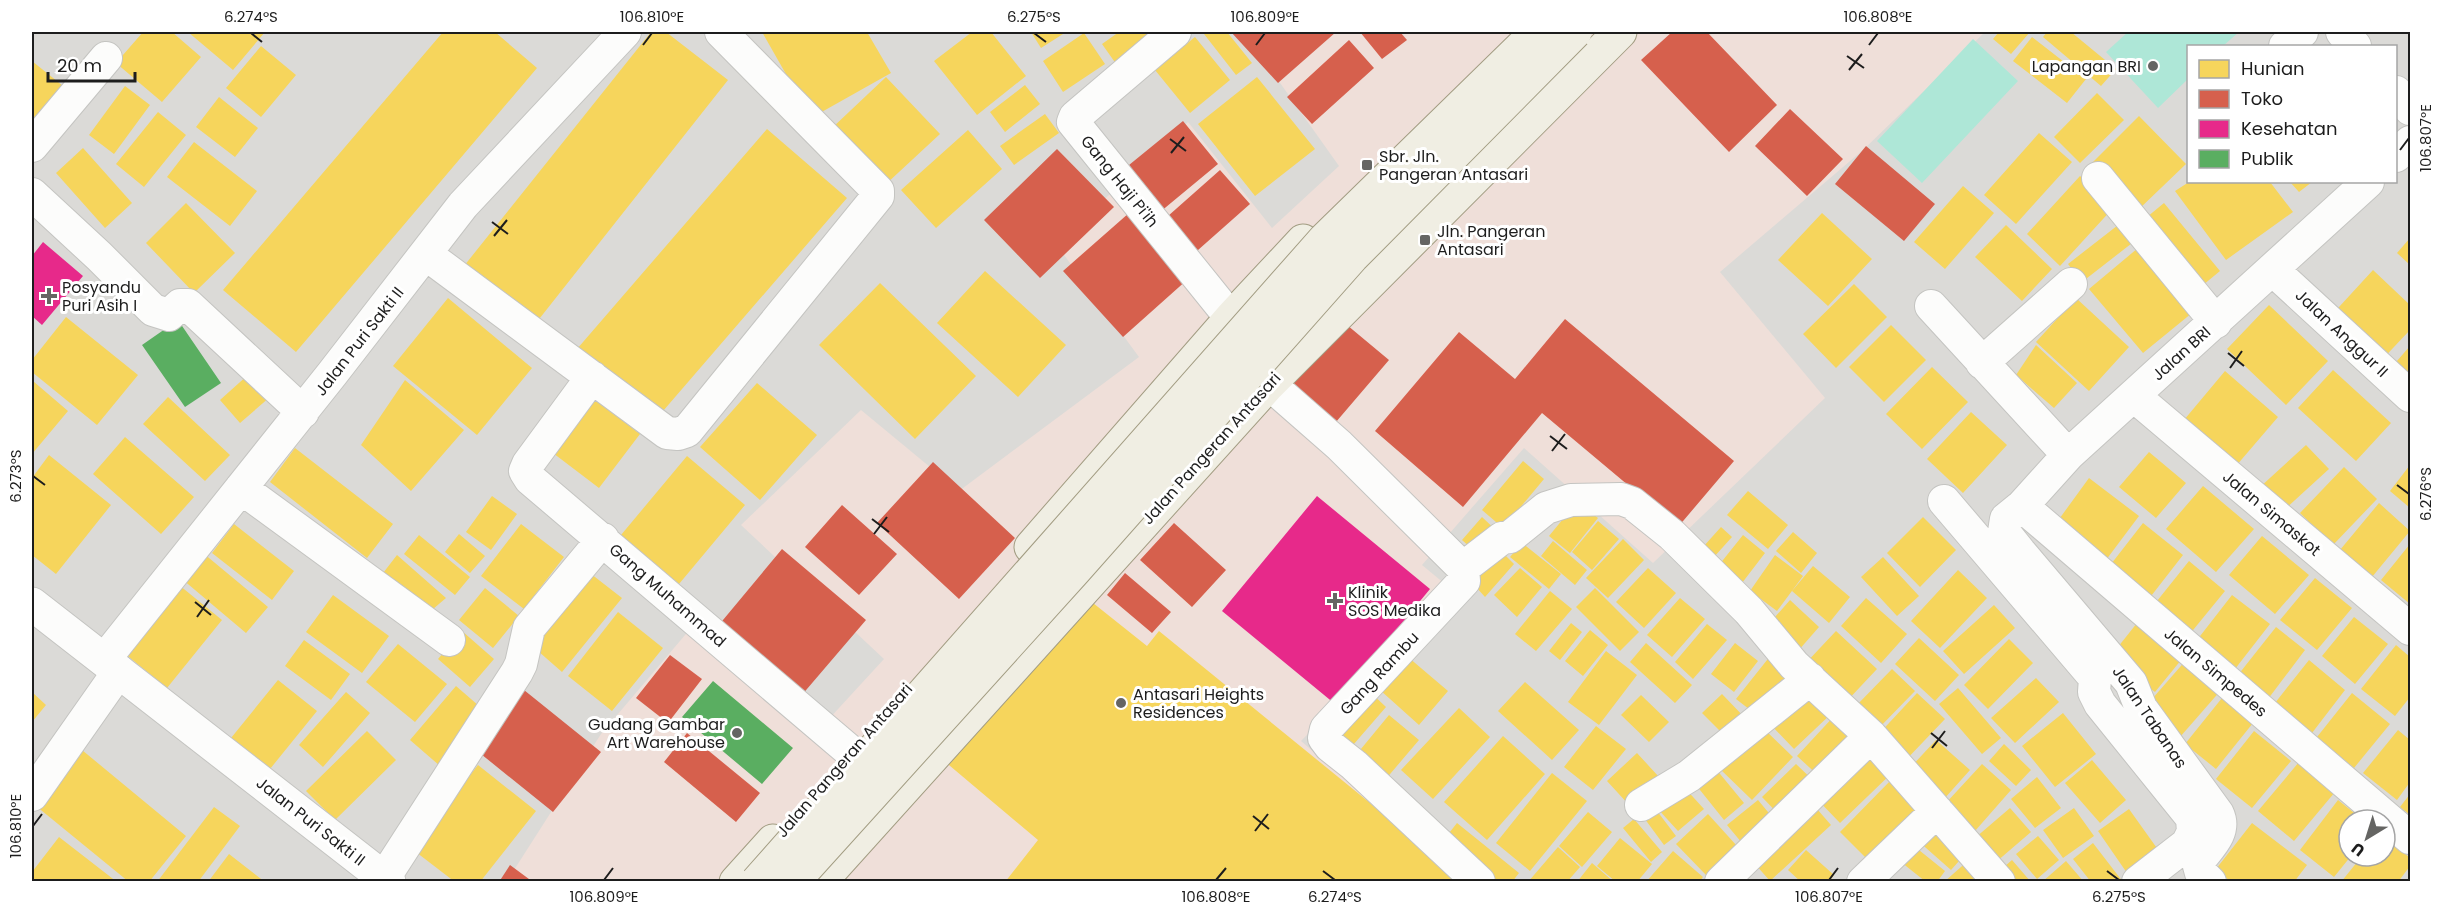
<svg xmlns="http://www.w3.org/2000/svg" width="2442" height="913" viewBox="0 0 2442 913" font-family="Poppins,sans-serif">
  <style>
    .residential { fill: #dbdad7; fill-rule: evenodd }
    .commercial { fill: #efdfd9 }
    .pitch { fill: #aee7d7 }
    .homes { fill: #f6d55c }
    .shops { fill: #d6604d }
    .health { fill: #e7298a }
    .public { fill: #5aae61 }
    .lines { fill: none; stroke-linecap: round; stroke-linejoin: round }
    .minor-casing { stroke: #c4c4c1; stroke-width: 34 }
    .tertiary-casing { stroke: #c4c4c1; stroke-width: 35 }
    .primary-casing { stroke: #a29c82; stroke-width: 35 }
    .minor { stroke: #fcfcfb; stroke-width: 32 }
    .tertiary { stroke: #fcfcfb; stroke-width: 33 }
    .primary { stroke: #f0eee3; stroke-width: 33 }
    .primary-bridge-casing { stroke: #a29c82; stroke-width: 35; stroke-linecap: butt }
    .primary-bridge { stroke: #f0eee3; stroke-width: 33 }
    .ticks { fill: none; stroke: #1d1d1d; stroke-width: 2 }
    .poi-dot { fill: #656563; stroke: #fff; stroke-width: 2 }
    .labels { text-anchor: middle; stroke-width: 6; stroke-linejoin: round; paint-order: stroke }
    .poi-label { font-size: 16px; fill: #1d1d1d; stroke: #fff; text-anchor: start }
    .street-label { font-size: 16px; fill: #1d1d1d; stroke: #fff }
    .neatline { fill: none; stroke: #1d1d1d; stroke-width: 2 }
    .ticks-label { font-size: 15px; text-anchor: middle; fill: #1d1d1d }
  </style>
  <rect width="100%" height="100%" fill="#ecebe5"/>
  <path class="residential" d="M32,32H2410V881H32ZM2188,46H2396V182H2188ZM2349,820H2385V856H2349Z"/>
  <path class="commercial" d="M1250,32H1985L1863,150L1720,272L1825,398L1653,563L1524,448L1422,565L1451,589L1301,741L1463,881L529,882L514,870L601,734L691,628L816,733L884,659L741,525L861,410L959,491L1139,357L1056,244L1188,122L1272,228L1339,166L1246,35Z"/>
  <path class="pitch" d="M2128,32H2239L2223,46H2188V79L2158,108L2106,52Z
    M1973,39L2018,81L1922,183L1877,141Z"/>
  <path class="homes" d="M143,32H172L201,57L162,102L116,63Z
    M188,32H265L233,70Z
    M443,32H495L537,68L296,352L223,290Z
    M651,32H666L728,80L536,323L464,266Z
    M762,32H867L891,73L811,118Z
    M972,32H991L1026,76L977,115L934,61Z
    M1031,32H1061L1063,34L1041,48Z
    M1119,32H1147L1154,42L1119,68L1102,44Z
    M1207,32H1227L1252,63L1236,75L1204,34Z
    M1999,32H2030L2011,54L1993,39Z
    M2047,32H2071L2116,69L2101,86L2043,37Z
    M1084,33L1105,64L1063,92L1043,61Z
    M1195,37L1230,80L1190,113L1155,70Z
    M2032,37L2086,79L2067,103L2013,61Z
    M261,46L296,75L261,117L226,88Z
    M32,61L63,86L32,124Z
    M886,77L940,134L885,185L832,128Z
    M1257,77L1315,149L1255,196L1198,124Z
    M1025,85L1040,104L1005,132L990,112Z
    M125,86L150,105L114,154L89,135Z
    M2097,93L2124,120L2080,163L2054,137Z
    M219,97L258,128L235,157L196,127Z
    M158,112L186,135L144,187L116,164Z
    M1045,114L1059,133L1014,165L1000,146Z
    M2139,116L2186,164L2137,211L2091,164Z
    M767,129L847,198L657,418L577,349Z
    M968,130L1002,169L936,228L901,190Z
    M2039,133L2072,162L2016,224L1984,195Z
    M194,142L257,191L230,226L167,177Z
    M83,148L132,203L105,228L56,173Z
    M2080,176L2114,207L2060,266L2027,234Z
    M2189,182H2270L2293,212L2226,260L2175,191Z
    M2290,182H2312L2299,192Z
    M1963,186L1994,213L1945,269L1914,242Z
    M186,203L235,253L194,293L146,243Z
    M2164,203L2220,271L2197,290L2141,222Z
    M1822,213L1872,259L1828,306L1778,260Z
    M2122,222L2136,240L2082,282L2068,264Z
    M2006,225L2052,269L2022,301L1975,257Z
    M2410,238V265L2397,253Z
    M2138,248L2192,313L2143,353L2089,289Z
    M2373,270L2410,305V330L2377,365L2328,319Z
    M985,271L1066,345L1018,397L937,323Z
    M880,283L976,376L915,439L819,345Z
    M1854,284L1887,317L1836,368L1803,334Z
    M448,298L532,368L477,435L393,366Z
    M2076,298L2129,347L2089,391L2036,342Z
    M2269,305L2328,361L2286,405L2227,349Z
    M66,317L138,375L97,425L32,372V360Z
    M1891,325L1926,360L1884,402L1849,367Z
    M2036,345L2077,383L2054,408L2016,375Z
    M2410,346V388L2390,369Z
    M1932,367L1968,402L1922,449L1886,414Z
    M2333,370L2391,423L2356,461L2298,408Z
    M2225,371L2278,417L2236,466L2184,420Z
    M249,374L270,397L240,423L220,400Z
    M405,380L464,430L411,491L361,445Z
    M33,381L68,411L32,454V383Z
    M757,383L817,435L760,500L700,447Z
    M591,396L640,434L599,488L549,450Z
    M168,397L230,455L205,481L143,424Z
    M1971,412L2007,445L1963,493L1927,459Z
    M125,437L194,497L161,534L93,474Z
    M2306,445L2329,469L2282,512L2259,488Z
    M295,448L393,524L367,558L270,482Z
    M2149,452L2186,483L2156,518L2119,487Z
    M49,455L111,505L56,574L32,555V478Z
    M687,456L745,505L679,584L621,535Z
    M1523,461L1544,479L1503,528L1482,510Z
    M2410,465V508L2390,491Z
    M2344,467L2377,499L2333,545L2300,513Z
    M2089,478L2139,516L2106,560L2057,522Z
    M2203,486L2254,529L2216,572L2166,529Z
    M1748,491L1788,525L1768,549L1727,515Z
    M492,496L517,514L491,550L466,532Z
    M1577,502L1598,518L1570,553L1549,536Z
    M2379,503L2410,531L2372,577L2340,550Z
    M1482,517L1499,533L1479,555L1462,540Z
    M1923,517L1956,550L1920,587L1887,553Z
    M1598,521L1619,539L1592,570L1572,552Z
    M2143,523L2183,555L2148,600L2108,568Z
    M234,524L294,571L272,600L212,553Z
    M521,524L564,557L524,609L481,576Z
    M1721,527L1732,537L1714,557L1703,547Z
    M1793,532L1817,553L1801,573L1776,551Z
    M459,534L485,556L470,573L445,552Z
    M419,535L470,577L455,595L404,554Z
    M1743,535L1765,553L1742,583L1719,565Z
    M2262,536L2309,575L2275,614L2229,575Z
    M1623,539L1644,560L1608,598L1586,578Z
    M1553,541L1587,570L1575,585L1541,556Z
    M1522,543L1561,574L1549,589L1510,557Z
    M2410,544V604L2381,580Z
    M1496,546L1514,564L1485,597L1466,576Z
    M203,553L268,607L246,633L182,579Z
    M397,555L446,598L426,615L380,577Z
    M1775,555L1803,576L1777,611L1750,591Z
    M1883,557L1919,596L1897,616L1861,577Z
    M2189,561L2225,591L2189,635L2153,606Z
    M1813,566L1850,597L1829,623L1792,591Z
    M1520,568L1542,587L1517,617L1494,595Z
    M1648,568L1676,593L1644,628L1616,602Z
    M586,570L622,598L562,672L530,644Z
    M1958,570L1987,598L1940,648L1911,621Z
    M2315,578L2352,608L2317,650L2280,620Z
    M179,585L222,620L167,688L124,653Z
    M485,588L519,616L493,648L459,620Z
    M1595,588L1639,632L1620,651L1576,607Z
    M1550,591L1572,609L1536,651L1515,634Z
    M333,595L389,636L362,673L306,632Z
    M2232,595L2270,624L2235,669L2197,640Z
    M1680,598L1705,619L1672,657L1647,635Z
    M1866,598L1907,634L1881,663L1841,626Z
    M1088,599L1147,646L1159,631L1467,882H1005L1038,840L943,760Z
    M1790,600L1819,627L1798,651L1768,625Z
    M1994,605L2015,628L1964,674L1943,651Z
    M618,612L663,648L612,711L568,676Z
    M2354,617L2388,644L2355,684L2322,656Z
    M2141,618L2186,654L2155,692L2110,657Z
    M1571,623L1582,632L1560,660L1549,651Z
    M1707,624L1727,640L1693,679L1675,662Z
    M2276,627L2305,650L2268,699L2238,675Z
    M1590,630L1608,645L1583,676L1565,661Z
    M462,631L494,659L470,687L438,659Z
    M1836,631L1877,669L1845,703L1804,665Z
    M1919,638L1959,675L1935,701L1895,664Z
    M2009,639L2033,663L1988,709L1964,685Z
    M304,640L350,674L331,700L285,666Z
    M1646,643L1692,685L1675,703L1630,662Z
    M1735,643L1758,661L1734,692L1711,674Z
    M398,644L447,684L415,722L366,682Z
    M2396,645L2410,657V697L2395,716L2361,689Z
    M1606,651L1637,675L1599,725L1568,702Z
    M1771,655L1793,671L1758,716L1736,699Z
    M1408,657L1448,691L1419,725L1380,690Z
    M2187,659L2222,689L2180,737L2145,707Z
    M2309,660L2345,690L2312,733L2275,703Z
    M1892,669L1915,691L1876,731L1853,709Z
    M2036,678L2059,702L2015,743L1991,718Z
    M278,680L317,711L270,769L231,738Z
    M1525,682L1579,730L1552,760L1498,711Z
    M456,686L486,712L440,766L410,740Z
    M1808,688L1832,713L1794,749L1771,725Z
    M1958,688L2001,738L1982,754L1939,704Z
    M1369,691L1386,707L1347,752L1329,736Z
    M32,692L46,705L32,722Z
    M346,692L370,713L323,767L299,745Z
    M1917,693L1945,719L1903,763L1875,738Z
    M2352,693L2390,724L2354,768L2317,737Z
    M1722,694L1747,720L1728,739L1702,713Z
    M1641,695L1669,722L1649,742L1621,715Z
    M2222,698L2253,723L2216,769L2185,744Z
    M1459,708L1490,737L1433,799L1401,770Z
    M2063,713L2096,754L2055,787L2022,746Z
    M1836,714L1861,738L1822,779L1797,756Z
    M1389,715L1419,740L1385,780L1356,755Z
    M1760,725L1793,757L1752,800L1719,768Z
    M1596,726L1626,749L1593,790L1564,767Z
    M2398,730L2410,740V782L2397,800L2363,773Z
    M367,731L396,760L335,820L306,791Z
    M2254,731L2291,761L2252,808L2216,779Z
    M1503,736L1545,774L1487,840L1444,802Z
    M1936,740L1970,770L1944,799L1910,768Z
    M1870,743L1895,770L1840,823L1814,796Z
    M2004,744L2031,770L2016,786L1989,761Z
    M82,750L186,836L149,882H129L36,806Z
    M1637,753L1659,777L1629,805L1607,781Z
    M2092,760L2126,800L2100,823L2065,783Z
    M2299,762L2335,792L2294,841L2258,811Z
    M1796,764L1818,785L1783,819L1762,797Z
    M1982,764L2011,790L1975,831L1945,804Z
    M478,765L536,811L480,882H455L412,849Z
    M1716,769L1744,803L1724,820L1696,785Z
    M1552,773L1587,801L1530,871L1496,843Z
    M2037,777L2061,808L2035,828L2011,799Z
    M1893,778L1929,812L1875,867L1840,832Z
    M1683,786L1704,809L1678,831L1657,808Z
    M2410,794V815L2400,807Z
    M1758,800L1778,824L1747,849L1727,825Z
    M2338,800L2363,820H2349L2351,856L2334,877L2300,850Z
    M1810,801L1831,825L1770,881L1748,856Z
    M1651,803L1676,836L1664,845L1639,811Z
    M214,807L240,826L198,882H157Z
    M2010,808L2031,832L1996,862L1975,838Z
    M2074,808L2094,836L2063,858L2043,830Z
    M2129,809L2159,851L2127,873L2098,831Z
    M1588,812L1612,832L1582,867L1559,846Z
    M1708,814L1737,846L1706,875L1676,844Z
    M1634,819L1662,852L1651,862L1623,828Z
    M1935,820L1968,851L1951,870L1917,840Z
    M1457,823L1519,873L1512,882H1492L1442,842Z
    M2252,823L2307,865L2294,882H2231L2216,869Z
    M2038,836L2059,860L2037,879L2016,854Z
    M59,837L117,882H32V872Z
    M2385,837L2410,858V866L2398,882H2341L2362,856H2385Z
    M1620,838L1652,864L1637,882H1616L1597,866Z
    M1909,842L1945,871L1937,882H1926L1896,858Z
    M2093,843L2123,882H2091L2073,859Z
    M1558,847L1580,867L1567,882H1528Z
    M1806,850L1834,875L1829,882H1801L1788,870Z
    M1673,851L1703,877L1699,882H1646Z
    M229,854L265,882H208Z
    M1970,859L1990,882H1944Z
    M2012,860L2031,882H2005L1997,873Z
    M2066,861L2084,882H2042Z
    M1592,863L1614,882H1577Z"/>
  <path class="shops" d="M1231,32H1336L1278,83Z
    M1360,32H1400L1407,40L1382,59Z
    M1672,32H1707L1777,105L1729,152L1641,60Z
    M1349,40L1374,68L1312,124L1287,97Z
    M1790,109L1843,159L1807,196L1755,146Z
    M1183,121L1218,164L1154,217L1118,174Z
    M1866,146L1935,204L1904,241L1835,184Z
    M1057,149L1114,207L1040,278L984,220Z
    M1220,170L1250,204L1189,258L1159,224Z
    M1129,213L1188,279L1123,337L1063,271Z
    M1565,319L1734,461L1678,527L1542,413L1463,507L1375,431L1459,332L1515,379Z
    M1341,320L1389,360L1330,429L1283,389Z
    M933,462L1015,538L959,599L877,523Z
    M842,505L897,554L859,595L805,547Z
    M1174,523L1226,570L1192,607L1140,560Z
    M782,549L866,620L801,696L718,626Z
    M1125,573L1171,612L1152,633L1107,595Z
    M670,655L702,679L668,723L636,698Z
    M524,690L601,752L553,812L476,750Z
    M687,733L760,793L736,822L664,762Z
    M510,865L533,882H499Z"/>
  <path class="health" d="M43,242L83,276L42,325L32,316V256Z
    M1317,496L1430,589L1335,704L1222,611Z"/>
  <path class="public" d="M178,320L221,383L185,407L142,345Z
    M713,681L793,748L762,784L682,717Z"/>
  <g class="lines">
    <g class="minor-casing">
      <path id="minor" d="M1175,32L1075,117L1073,122L1231,318
        M2342,32L2355,46
        M2285,46L2302,32
        M2396,92L2410,109
        M32,146L106,58
        M2396,156L2410,142
        M2098,178L2216,322
        M32,194L99,256L153,310L169,315L180,305H188L303,412
        M427,255L667,433L678,434L687,431L878,196V191L721,32
        M2273,270L2410,396
        M1931,306L2068,455
        M1982,363L2071,284
        M1250,367L1339,445L1463,568L1464,581L1326,729L1324,738L1330,746L1354,765L1479,882
        M592,377L528,464L525,471L530,479L851,752
        M2134,396L2410,629
        M241,488L449,640
        M1944,501L2095,678L2094,692L2100,704L2192,818L2193,832L2187,844L2138,882
        M2022,506L2410,838
        M1463,568L1502,538L1510,537L1546,508L1571,500L1621,499L1632,503L1672,535L1749,611L1794,665L1871,736L1999,882
        M104,660L332,374L463,205L625,32
        M32,795L119,671
        M1641,805L1689,776L1810,679
        M384,878L517,672L521,664L529,628L603,539
        M1721,882L1871,736
        M1863,882L1937,811
        M2210,882L2201,873L2198,862C2208,848 2227,833 2218,814L2141,708L2131,683L2020,552L2004,532L2006,519L2022,506L2068,455L2368,182"/>
    </g>
    <g class="tertiary-casing">
      <path id="tertiary" d="M32,604L389,882"/>
    </g>
    <g class="primary-casing">
      <path id="primary" d="M1031,547L1231,318L1303,241
        M736,882L773,841
        M820,882L1268,385L1620,32"/>
    </g>
    <use href="#minor" class="minor"/>
    <use href="#tertiary" class="tertiary"/>
    <use href="#primary" class="primary"/>
    <g class="primary-bridge-casing">
      <path id="primary-bridge" d="M757,882L1325,239L1537,32
        M793,882L1075,570L1352,257L1575,32"/>
    </g>
    <use href="#primary-bridge" class="primary-bridge"/>
  </g>
  <path class="ticks" d="M251,33L262,42M1034,33L1046,42M643,45L652,33M1256,45L1265,33M1869,45L1878,33M1847,56L1864,68M1849,70L1862,54M1170,139L1186,151M2400,150L2409,138M1171,153L1184,137M492,222L508,234M494,236L507,220M2228,353L2244,366M2230,368L2242,351M1550,436L1567,449M1552,451L1565,434M33,476L45,485M2397,485L2409,494M872,519L889,532M874,534L887,517M195,602L211,615M197,617L209,600M1931,733L1947,746M1932,748L1945,731M1253,816L1269,829M33,826L42,814M1255,831L1268,814M1323,871L1335,880M2107,871L2119,880M604,880L613,868M1216,880L1226,868M1829,880L1838,868"/>
  <g class="poi-dot">
    <circle cx="2153" cy="66" r="6"/>
    <rect x="1361" y="159" width="12" height="12" rx="3"/>
    <rect x="1419" y="234" width="12" height="12" rx="3"/>
    <path d="M46 287h6v6h6v6h-6v6h-6v-6h-6v-6h6z"/>
    <path d="M1332 592h6v6h6v6h-6v6h-6v-6h-6v-6h6z"/>
    <circle cx="1121" cy="703" r="6"/>
    <circle cx="737" cy="733" r="6"/>
  </g>
  <g class="labels">
    <g class="poi-label">
      <text x="2141" y="72" text-anchor="end">Lapangan BRI</text>
      <text x="1379" y="162">Sbr. Jln.<tspan x="1379" dy="18">Pangeran Antasari</tspan></text>
      <text x="1437" y="237">Jln. Pangeran<tspan x="1437" dy="18">Antasari</tspan></text>
      <text x="62" y="293">Posyandu<tspan x="62" dy="18">Puri Asih I</tspan></text>
      <text x="1348" y="598">Klinik<tspan x="1348" dy="18">SOS Medika</tspan></text>
      <text x="1133" y="700">Antasari Heights<tspan x="1133" dy="18">Residences</tspan></text>
      <text x="725" y="730" text-anchor="end">Gudang Gambar<tspan x="725" dy="18">Art Warehouse</tspan></text>
    </g>
    <g class="street-label">
      <text transform="translate(1120 181) rotate(51)" y="6">Gang Haji Pi'ih</text>
      <text transform="translate(2342 333) rotate(43)" y="6">Jalan Anggur II</text>
      <text transform="translate(359 341) rotate(-52)" y="6">Jalan Puri Sakti II</text>
      <text transform="translate(2181 353) rotate(-42)" y="6">Jalan BRI</text>
      <text transform="translate(1211 448) rotate(-48)" y="6">Jalan Pangeran Antasari</text>
      <text transform="translate(2272 513) rotate(40)" y="6">Jalan Simaskot</text>
      <text transform="translate(668 595) rotate(41)" y="6">Gang Muhammad</text>
      <text transform="translate(2216 672) rotate(40)" y="6">Jalan Simpedes</text>
      <text transform="translate(1379 673) rotate(-47)" y="6">Gang Rambu</text>
      <text transform="translate(2150 717) rotate(56)" y="6">Jalan Tabanas</text>
      <text transform="translate(844 760) rotate(-49)" y="6">Jalan Pangeran Antasari</text>
      <text transform="translate(311 821) rotate(38)" y="6">Jalan Puri Sakti II</text>
    </g>
  </g>
  <rect width="2442" height="913" fill="none" stroke="#ffffff" stroke-width="66"/>
  <rect x="2187" y="45" width="210" height="138" fill="#ffffff" stroke="#a5a5a5" stroke-width="1.5"/>
  <rect x="2199" y="60" width="30" height="18" fill="#f6d55c" stroke="#a5a5a5" stroke-width="1.5"/>
  <text x="2241" y="75" font-size="18" fill="#1d1d1d">Hunian</text>
  <rect x="2199" y="90" width="30" height="18" fill="#d6604d" stroke="#a5a5a5" stroke-width="1.5"/>
  <text x="2241" y="105" font-size="18" fill="#1d1d1d">Toko</text>
  <rect x="2199" y="120" width="30" height="18" fill="#e7298a" stroke="#a5a5a5" stroke-width="1.5"/>
  <text x="2241" y="135" font-size="18" fill="#1d1d1d">Kesehatan</text>
  <rect x="2199" y="150" width="30" height="18" fill="#5aae61" stroke="#a5a5a5" stroke-width="1.5"/>
  <text x="2241" y="165" font-size="18" fill="#1d1d1d">Publik</text>
  <g transform="translate(2367 838) rotate(218)"><circle r="28" fill="#ffffff" stroke="#a5a5a5" stroke-width="1.5"/>
  <path d="M0-4.5L10 22L0 15L-10 22Z" fill="#656563"/>
  <text y="-9" font-size="16" font-weight="bold" text-anchor="middle" fill="#1d1d1d">U</text>
  </g>
  <path d="M48 72v9h87v-9" fill="none" stroke="#1d1d1d" stroke-width="3"/>
  <text x="57" y="72" font-size="18" fill="#1d1d1d" stroke="#ffffff" stroke-width="4.5" paint-order="stroke">20 m</text>
  <rect x="33" y="33" width="2376" height="847" class="neatline"/>
  <g class="ticks-label">
    <text x="251" y="22">6.274°S</text>
    <text x="652" y="22">106.810°E</text>
    <text x="1034" y="22">6.275°S</text>
    <text x="1265" y="22">106.809°E</text>
    <text x="1878" y="22">106.808°E</text>
    <text transform="translate(2426 138) rotate(-90)" y="5">106.807°E</text>
    <text transform="translate(16 476) rotate(-90)" y="5">6.273°S</text>
    <text transform="translate(2426 494) rotate(-90)" y="5">6.276°S</text>
    <text transform="translate(16 826) rotate(-90)" y="5">106.810°E</text>
    <text x="604" y="902">106.809°E</text>
    <text x="1216" y="902">106.808°E</text>
    <text x="1335" y="902">6.274°S</text>
    <text x="1829" y="902">106.807°E</text>
    <text x="2119" y="902">6.275°S</text>
  </g>
</svg>
